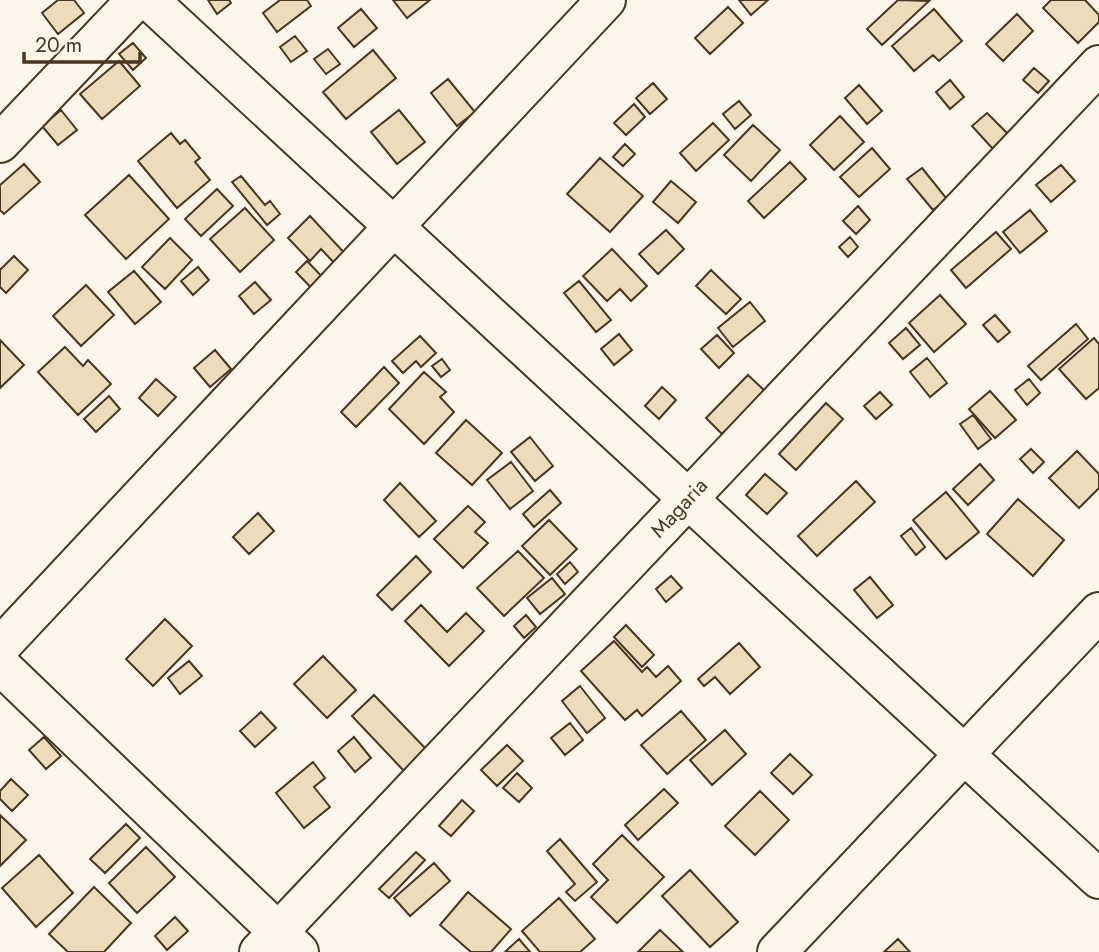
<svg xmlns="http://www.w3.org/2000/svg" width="1099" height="952" viewBox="0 0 1099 952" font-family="Jost,sans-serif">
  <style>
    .building { fill: #ecdcbc; stroke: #4a3520; stroke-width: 2 }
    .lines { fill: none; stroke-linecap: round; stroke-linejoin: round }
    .minor-casing { stroke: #4a3520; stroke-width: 42 }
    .minor { stroke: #fbf6e9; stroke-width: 38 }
    .labels { text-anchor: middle; stroke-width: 5; stroke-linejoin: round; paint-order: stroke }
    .street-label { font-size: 21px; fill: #4a3520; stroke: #fbf6e9 }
  </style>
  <rect width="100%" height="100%" fill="#fbf6e9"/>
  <path class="building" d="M58,0H74L84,13L58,34L42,13Z
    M208,0H229L231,3L217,14Z
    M280,0H307L311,6L277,32L263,13Z
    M393,0H430L407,18Z
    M739,0H768L751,15Z
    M898,0L929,1L882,45L867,29Z
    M1051,0H1085L1099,15V22L1078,43L1043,8Z
    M728,7L743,23L710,54L695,38Z
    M361,9L377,28L354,47L338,28Z
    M934,9L962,41L939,61L933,55L914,71L892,46Z
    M1017,14L1033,31L1003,61L986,44Z
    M295,36L307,51L291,62L280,47Z
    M133,43L146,58L133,70L119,54Z
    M328,49L340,64L326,74L314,59Z
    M373,50L396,78L346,119L323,92Z
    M119,61L140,86L102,119L80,94Z
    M1034,68L1049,81L1038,93L1023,80Z
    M448,79L475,112L457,126L431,93Z
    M950,80L964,97L950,109L936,92Z
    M653,83L667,99L650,114L636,98Z
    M859,85L882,111L867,124L845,98Z
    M739,101L751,115L735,129L723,114Z
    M634,104L645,117L626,135L614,123Z
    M61,110L77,130L58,145L42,126Z
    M399,110L425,142L397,164L371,132Z
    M987,113L1008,134L993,149L972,126Z
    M840,116L864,142L834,170L810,145Z
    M713,123L729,140L696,171L680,153Z
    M753,125L780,150L751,181L724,155Z
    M171,133L180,144L185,140L200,158L195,162L210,180L177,208L138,161Z
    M625,144L635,154L623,166L613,157Z
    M872,148L890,169L859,197L840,177Z
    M600,158L643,196L610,232L567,194Z
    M790,162L806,179L764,218L748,201Z
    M24,164L40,182L4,214L0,210V185Z
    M1061,165L1075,181L1051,202L1036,185Z
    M922,168L947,199L933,210L907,179Z
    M129,175L169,219L126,259L85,215Z
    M241,176L265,205L270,201L280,214L267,225L232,182Z
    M671,181L696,202L678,223L653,202Z
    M217,189L233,206L201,236L185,219Z
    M858,206L870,220L856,234L843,221Z
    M245,208L274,240L240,272L210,239Z
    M1030,210L1047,231L1020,253L1003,232Z
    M310,216L350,259L340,269L321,249L310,261L288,238Z
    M666,230L684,249L658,274L639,254Z
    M996,232L1011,249L966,288L951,270Z
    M850,237L858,247L848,257L839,247Z
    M170,238L192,260L165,289L142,267Z
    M612,249L647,286L631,301L620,289L607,301L583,276Z
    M14,256L28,270L6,293L0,287V270Z
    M307,261L330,285L319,296L296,272Z
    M198,267L209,280L193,295L181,281Z
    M711,270L741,299L726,314L696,286Z
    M134,271L161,302L135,324L108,292Z
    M579,281L611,320L596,332L564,293Z
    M255,282L271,300L254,314L239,296Z
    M86,285L114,315L81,346L53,316Z
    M940,295L966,324L934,352L909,323Z
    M750,302L765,321L733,347L718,328Z
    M995,315L1010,332L998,342L983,325Z
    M1076,324L1088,339L1041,380L1028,366Z
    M906,328L920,345L903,359L889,343Z
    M619,334L632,350L614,365L601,349Z
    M717,335L734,353L719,368L701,349Z
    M420,336L436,353L421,367L416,361L403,373L392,361Z
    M1094,338L1099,344V388L1086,399L1059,369Z
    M0,340L24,365L0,388Z
    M65,347L83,366L88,360L111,384L78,415L38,372Z
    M215,350L231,369L210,387L194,368Z
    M927,358L947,383L930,397L910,372Z
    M442,359L450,370L441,377L432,366Z
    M384,367L399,383L356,427L341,412Z
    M424,372L446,392L440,397L454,412L424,444L389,409Z
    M748,375L765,391L722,434L706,418Z
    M156,379L176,397L158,416L139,398Z
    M1029,379L1040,393L1027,405L1015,390Z
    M662,387L676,400L659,419L645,406Z
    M990,391L1016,420L995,438L969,409Z
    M880,392L892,405L876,419L864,406Z
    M109,396L120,409L96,432L84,419Z
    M826,403L843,419L796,470L779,454Z
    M973,415L991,439L978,449L960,424Z
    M466,420L502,453L472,485L436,453Z
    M530,437L553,466L535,481L511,452Z
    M1031,449L1044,462L1033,473L1020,459Z
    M1077,451L1099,474V488L1079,508L1049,478Z
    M511,462L533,491L510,509L487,480Z
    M980,464L994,480L968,505L953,489Z
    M765,474L787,493L767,514L746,495Z
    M856,481L875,502L817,556L798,536Z
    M400,483L436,521L419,537L384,500Z
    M550,490L561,503L534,527L523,514Z
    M946,492L979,532L946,559L913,520Z
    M1018,499L1064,540L1033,576L987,534Z
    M468,506L485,522L475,532L488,543L463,568L434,539Z
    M258,513L274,531L249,554L233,537Z
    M549,520L577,549L550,575L522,546Z
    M911,528L925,547L916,555L901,536Z
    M518,551L544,578L504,616L477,588Z
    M416,556L431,572L392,610L377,595Z
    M570,562L578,572L565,584L557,574Z
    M671,576L682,588L666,602L656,589Z
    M870,577L893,605L877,618L854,590Z
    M552,578L565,594L540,614L527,598Z
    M421,605L447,632L466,613L484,631L449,666L405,621Z
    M526,615L536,627L524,638L514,626Z
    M165,619L192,646L153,686L126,659Z
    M626,625L654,655L642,667L614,637Z
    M614,641L642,672L647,667L656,677L668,666L681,681L642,716L637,710L625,720L581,671Z
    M739,643L760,667L730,694L715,677L704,686L698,679Z
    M323,656L356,690L327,718L294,684Z
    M189,661L202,676L180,694L168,678Z
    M580,686L605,718L587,733L562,701Z
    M374,695L426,749L404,771L352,716Z
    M681,711L706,740L667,774L641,745Z
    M261,712L276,728L255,747L240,731Z
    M570,723L583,740L565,755L551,738Z
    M725,730L746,754L712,785L690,760Z
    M44,737L61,756L46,769L29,750Z
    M354,737L371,758L355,772L338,751Z
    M507,745L523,761L497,786L481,770Z
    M790,754L812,775L793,794L771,773Z
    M313,762L325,778L314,787L330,807L304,828L276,793Z
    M517,773L532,788L519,802L503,788Z
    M11,779L28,795L12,811L0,799V791Z
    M664,789L678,803L638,840L625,825Z
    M760,791L789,820L755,855L725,826Z
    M462,800L474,811L451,836L439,826Z
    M0,815L26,840L0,866Z
    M126,824L140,838L105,873L90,859Z
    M622,835L664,877L617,923L591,897L608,880L593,864Z
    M560,839L597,882L575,901L566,892L575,884L547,851Z
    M146,847L175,877L137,913L109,883Z
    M416,852L425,860L389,898L379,889Z
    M39,855L73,893L36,927L2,888Z
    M434,863L450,881L410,916L394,898Z
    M690,870L738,922L710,947L662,896Z
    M94,887L131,923L104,952H68L49,934Z
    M468,892L511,929L491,952H471L440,925Z
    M559,898L595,939L580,952H540L522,931Z
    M175,917L188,931L167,950L155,936Z
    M660,930L683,952H638Z
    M519,939L530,952H505Z
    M898,939L910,952H884Z"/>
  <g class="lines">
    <g class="minor-casing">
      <path id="minor" d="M149,0L1099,879
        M0,143L136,0
        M0,647L606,0
        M0,665L299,952
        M259,952L1099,65
        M777,952L1099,612"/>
    </g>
    <use href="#minor" class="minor"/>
  </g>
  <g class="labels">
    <g class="street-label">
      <text transform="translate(679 508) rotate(-47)" y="7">Magaria</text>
    </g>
  </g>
  <path d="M24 52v10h116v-10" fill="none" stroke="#4a3520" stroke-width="3.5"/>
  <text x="35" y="52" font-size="21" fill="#4a3520" stroke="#fbf6e9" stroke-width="5" paint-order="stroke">20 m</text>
</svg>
